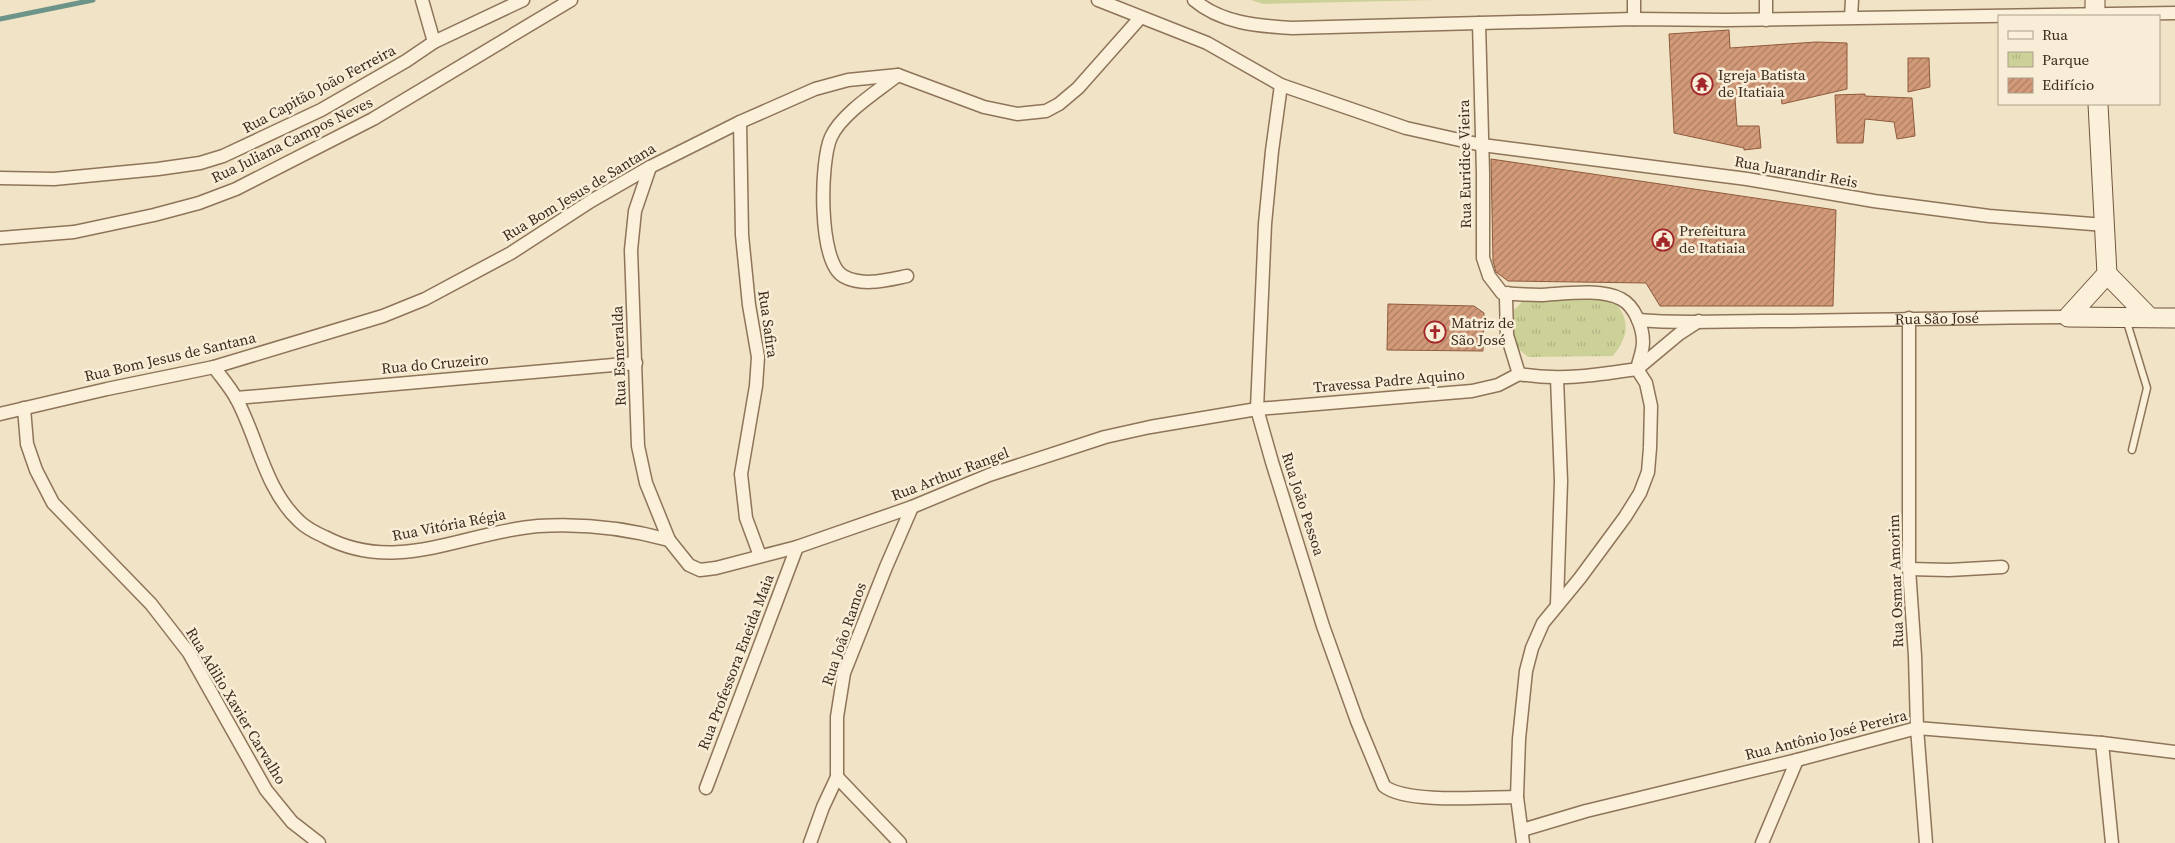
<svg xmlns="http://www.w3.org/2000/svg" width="2175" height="843" viewBox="0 0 2175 843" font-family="'Source Serif 4',serif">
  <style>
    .park { fill: url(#park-tufts) }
    .pitch { fill: #ccd198 }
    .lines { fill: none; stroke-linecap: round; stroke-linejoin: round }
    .stream { stroke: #6d9489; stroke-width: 5 }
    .building { fill: url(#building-hatch); stroke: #8f5b3d }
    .lane-casing { stroke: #8e7459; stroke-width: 9 }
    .street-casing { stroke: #8e7459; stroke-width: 15 }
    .secondary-casing { stroke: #70553d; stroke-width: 21 }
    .lane { stroke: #fbf0da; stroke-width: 6 }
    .street { stroke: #fbf0da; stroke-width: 12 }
    .secondary { stroke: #fbf0da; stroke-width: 19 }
    .labels { text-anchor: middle; stroke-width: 5; stroke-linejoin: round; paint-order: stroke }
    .poi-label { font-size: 15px; fill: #3d2c1e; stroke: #f8edd6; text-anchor: start }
    .street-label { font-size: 15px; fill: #3d2c1e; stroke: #f8edd6 }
  </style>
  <defs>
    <pattern id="park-tufts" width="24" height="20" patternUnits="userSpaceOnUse" patternTransform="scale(1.25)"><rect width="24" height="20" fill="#ccd198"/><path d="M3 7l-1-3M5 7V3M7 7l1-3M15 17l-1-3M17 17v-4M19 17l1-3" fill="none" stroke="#b0b483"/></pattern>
    <pattern id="building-hatch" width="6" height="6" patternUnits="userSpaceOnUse" patternTransform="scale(1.25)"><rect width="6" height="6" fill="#d29a79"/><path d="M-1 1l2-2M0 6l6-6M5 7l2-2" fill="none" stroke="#ac7e63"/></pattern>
  </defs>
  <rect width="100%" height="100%" fill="#f1e3c5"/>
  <path class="park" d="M1524,300H1612C1631,318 1629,336 1613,356L1528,357L1514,345L1511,313Z"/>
  <path class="pitch" d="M1251,0H1433L1263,4Z"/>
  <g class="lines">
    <path class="stream" d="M0,19L93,0"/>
  </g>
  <path class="building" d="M1729,30L1730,48L1816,42L1847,43V89L1782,104L1781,97L1735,98L1737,126H1759L1761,148L1744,150V148L1674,133L1669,34Z
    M1908,58H1929L1930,87L1908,92Z
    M1865,94V96L1912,98L1915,136L1897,139L1894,122L1865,119L1863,143H1837L1835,95Z
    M1491,159L1836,210L1833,306H1660L1646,283L1508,281L1496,272L1493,261Z
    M1388,304L1474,306L1484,313L1483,351L1387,350Z"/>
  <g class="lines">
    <g class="lane-casing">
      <path id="lane" d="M2126,319L2147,388L2132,450"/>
    </g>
    <g class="street-casing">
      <g id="street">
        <path d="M422,0L434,42"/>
        <path d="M1098,0L1207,43L1281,85L1406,128L1482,145L1747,179L1874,201L1989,216L2105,225"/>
        <path d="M1194,0C1221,23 1257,26 1292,28L1634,19L1726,20L2175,13"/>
        <path d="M1634,0V19"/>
        <path d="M1851,17L1852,0"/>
        <path d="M1766,20V0"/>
        <path d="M1479,23L1483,173V258L1489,276L1502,293C1514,294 1528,295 1540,295C1563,294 1601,288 1621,299C1635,306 1643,328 1643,342C1643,351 1639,360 1637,369C1597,375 1560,381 1519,374L1507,335L1506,298L1508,293"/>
        <path d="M898,75C878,91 842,113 831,137C820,161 818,261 843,276C862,287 887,280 907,276"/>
        <path d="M1281,85L1272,151L1265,224L1257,409L1272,462L1323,626L1357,721L1384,786C1406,804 1487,797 1517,797"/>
        <path d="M740,122L742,235L749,305L758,357L756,386L741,474L746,518L760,556"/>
        <path d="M650,167L635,211L631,250L638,446L646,483L669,540L689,565L700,570L716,568L797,547L912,507L989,475L1105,437L1150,427L1257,409L1472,391L1498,385L1519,374"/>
        <path d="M0,178L54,179L158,169L200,163L223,156L321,110L406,61L434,42L523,0"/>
        <path d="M0,238L74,232L154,215L199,203L236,189L373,119L571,0"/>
        <path d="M1909,318V569L1915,656L1917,728L1926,843"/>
        <path id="s1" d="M1638,320C1680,324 1722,321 1764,321C1865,321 1966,317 2068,317"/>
        <path d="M214,367C221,377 230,387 236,398C258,438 264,488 299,521C306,528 316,533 325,537C397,575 464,532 538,526C583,523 626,528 669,540"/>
        <path d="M1557,378L1561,481L1557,604"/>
        <path d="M236,398L636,363"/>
        <path d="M24,408L27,444L36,470L53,503L151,604L189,653L266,790L292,822L319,843"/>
        <path d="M0,414L107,389L214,367L383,316L425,299L511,253L591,201L650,167L740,122L815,89L848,80L898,75L984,107L1017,114L1046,111L1059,104L1078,88L1140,18"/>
        <path d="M1909,569L1949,570L2002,567"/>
        <path d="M2102,743L2112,843"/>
        <path d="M837,777L900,843"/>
        <path d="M706,788L797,547"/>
        <path d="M1522,830L1586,811L1797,760L1917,728L2102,743L2175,752"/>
        <path d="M810,843L823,807L837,777V717L844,673L886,567L912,507"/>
        <path d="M1523,843L1517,797L1519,739L1526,671L1532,648L1543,623L1580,578L1625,517L1640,493L1648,472L1650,448L1651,406L1646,383L1637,369L1679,334L1699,321"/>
        <path d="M1762,843L1797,760"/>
      </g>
    </g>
    <g class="secondary-casing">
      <path id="secondary" d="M2095,0V16
        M2098,104L2107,274L2150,318
        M2068,317L2175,318
        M2068,317L2107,274"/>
    </g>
    <use href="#lane" class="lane"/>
    <use href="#street" class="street"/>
    <use href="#secondary" class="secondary"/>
  </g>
  <defs>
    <g id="temple-ring" transform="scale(1.125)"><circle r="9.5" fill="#f8edd6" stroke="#a2252a" stroke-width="1.5"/><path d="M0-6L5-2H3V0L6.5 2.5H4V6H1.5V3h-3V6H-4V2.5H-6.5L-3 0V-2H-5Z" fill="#a2252a"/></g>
    <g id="civic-ring" transform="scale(1.125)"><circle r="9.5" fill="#f8edd6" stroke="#a2252a" stroke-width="1.5"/><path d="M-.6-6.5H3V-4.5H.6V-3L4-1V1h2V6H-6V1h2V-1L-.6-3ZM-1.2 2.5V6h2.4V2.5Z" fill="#a2252a"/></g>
    <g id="church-ring" transform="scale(1.125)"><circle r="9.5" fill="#f8edd6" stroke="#a2252a" stroke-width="1.5"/><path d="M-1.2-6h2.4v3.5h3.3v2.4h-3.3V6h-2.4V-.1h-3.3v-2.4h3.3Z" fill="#a2252a"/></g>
  </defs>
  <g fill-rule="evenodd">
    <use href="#temple-ring" x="1702" y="84"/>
    <use href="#civic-ring" x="1663" y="240"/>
    <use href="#church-ring" x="1435" y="332"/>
  </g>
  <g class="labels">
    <g class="poi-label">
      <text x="1718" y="80">Igreja Batista<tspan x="1718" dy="17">de Itatiaia</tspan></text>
      <text x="1679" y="236">Prefeitura<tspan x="1679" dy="17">de Itatiaia</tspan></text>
      <text x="1451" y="328">Matriz de<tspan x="1451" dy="17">São José</tspan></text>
    </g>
    <g class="street-label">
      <text transform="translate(319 89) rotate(-28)" y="5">Rua Capitão João Ferreira</text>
      <text transform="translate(292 140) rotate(-26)" y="5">Rua Juliana Campos Neves</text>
      <text transform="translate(1465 164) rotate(-91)" y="5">Rua Euridice Vieira</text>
      <text transform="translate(1796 172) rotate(10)" y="5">Rua Juarandir Reis</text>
      <text transform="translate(579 192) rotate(-31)" y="5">Rua Bom Jesus de Santana</text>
      <text dy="5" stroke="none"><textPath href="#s1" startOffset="299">Rua São José</textPath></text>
      <text transform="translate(768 324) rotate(82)" y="5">Rua Safira</text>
      <text transform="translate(619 356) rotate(-92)" y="5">Rua Esmeralda</text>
      <text transform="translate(170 357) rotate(-13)" y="5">Rua Bom Jesus de Santana</text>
      <text transform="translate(435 364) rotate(-5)" y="5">Rua do Cruzeiro</text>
      <text transform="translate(1389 381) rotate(-5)" y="5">Travessa Padre Aquino</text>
      <text transform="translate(950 474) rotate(-21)" y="5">Rua Arthur Rangel</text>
      <text transform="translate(1303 504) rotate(72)" y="5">Rua João Pessoa</text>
      <text transform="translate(449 525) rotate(-11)" y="5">Rua Vitória Régia</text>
      <text transform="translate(1896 581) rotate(-92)" y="5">Rua Osmar Amorim</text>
      <text transform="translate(844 634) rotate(-71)" y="5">Rua João Ramos</text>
      <text transform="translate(736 662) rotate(-69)" y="5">Rua Professora Eneida Maia</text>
      <text transform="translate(236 706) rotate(59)" y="5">Rua Adilio Xavier Carvalho</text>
      <text transform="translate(1826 735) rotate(-14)" y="5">Rua Antônio José Pereira</text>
    </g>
  </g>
  <rect x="1998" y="15" width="162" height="90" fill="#f8edd6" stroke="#ada08c"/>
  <rect x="2008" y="31" width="25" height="8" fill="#fbf0da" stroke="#ada08c"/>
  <text x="2042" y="40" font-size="15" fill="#3d2c1e">Rua</text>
  <rect x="2008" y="52" width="25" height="15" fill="url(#park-tufts)" stroke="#ada08c"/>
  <text x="2042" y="65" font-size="15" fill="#3d2c1e">Parque</text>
  <rect x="2008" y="78" width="25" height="15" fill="url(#building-hatch)" stroke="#ada08c"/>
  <text x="2042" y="90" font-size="15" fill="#3d2c1e">Edifício</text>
</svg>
